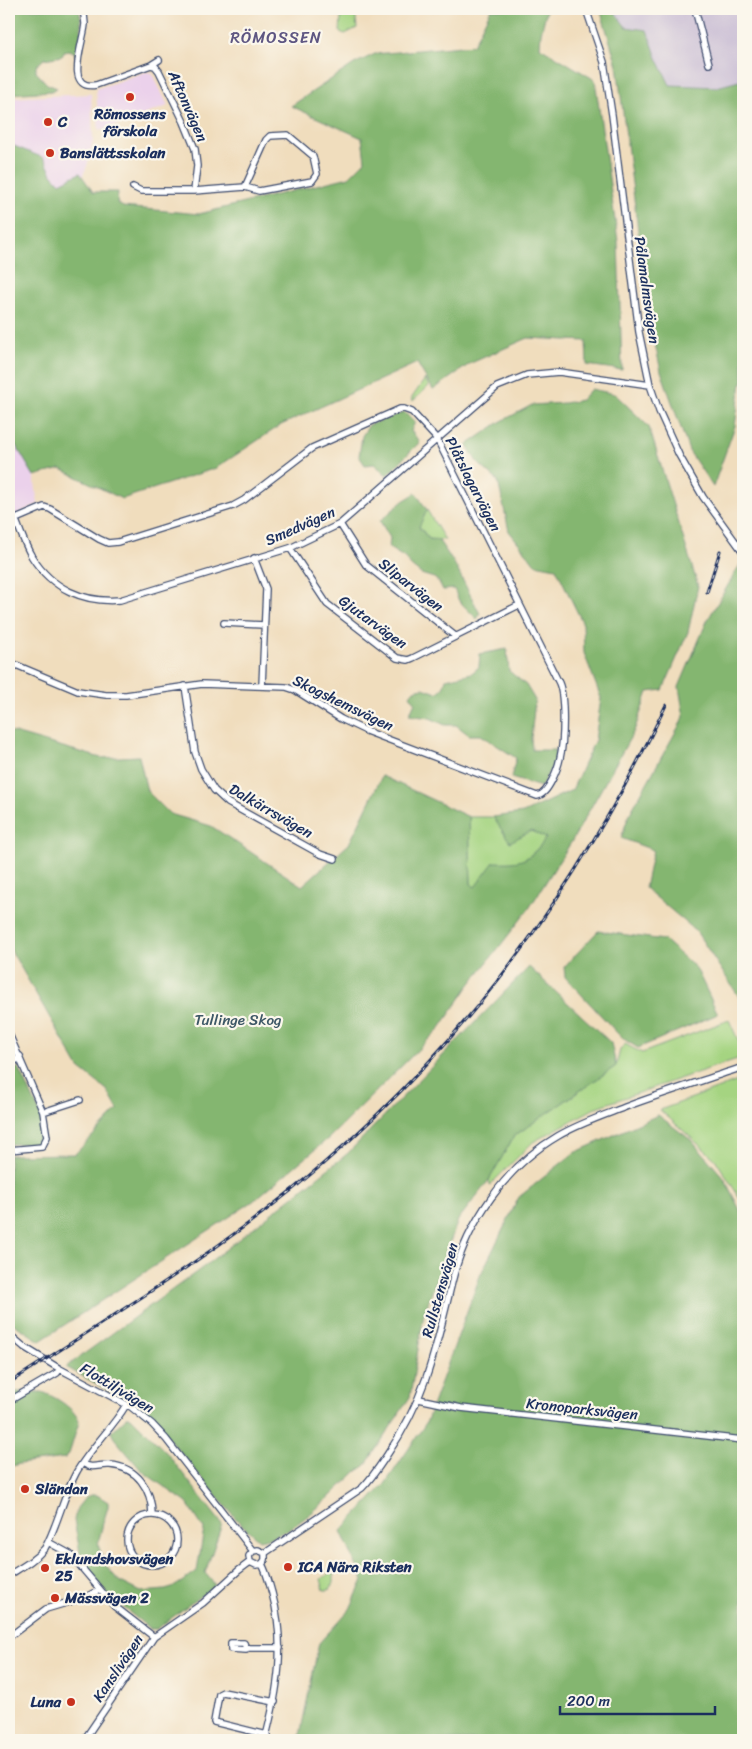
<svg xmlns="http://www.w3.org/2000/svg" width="752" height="1749" viewBox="0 0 752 1749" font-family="Sriracha,sans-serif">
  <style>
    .built { fill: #ebd1eb }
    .industrial { fill: #cbbfd5 }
    .green { fill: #a5d481; stroke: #608270 }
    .forest { fill: #84b66f; stroke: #507266 }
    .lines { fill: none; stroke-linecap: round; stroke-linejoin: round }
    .minor-casing { stroke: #3b496c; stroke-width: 8 }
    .minor { stroke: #fff; stroke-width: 5.5 }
    .rail-casing { stroke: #1b2f5e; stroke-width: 3 }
    .rail { stroke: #fbf7ec; stroke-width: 1; stroke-dasharray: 4; stroke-linecap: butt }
    .poi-dot { fill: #c8321e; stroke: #fbf7ec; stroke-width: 2 }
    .labels { text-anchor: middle; stroke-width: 4.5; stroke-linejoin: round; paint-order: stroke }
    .street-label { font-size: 15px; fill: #1b2f5e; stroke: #fbf7ec }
    .poi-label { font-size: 15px; font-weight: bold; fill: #1b2f5e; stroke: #fbf7ec; text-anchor: start }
    .park-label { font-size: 15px; fill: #3e5867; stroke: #fbf7ec }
    .neighbourhood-label { font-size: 16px; letter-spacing: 1px; fill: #5e5682; stroke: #fbf7ec }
  </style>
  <rect width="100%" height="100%" fill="#fbf7ec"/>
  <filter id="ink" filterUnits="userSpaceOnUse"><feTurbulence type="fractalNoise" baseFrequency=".02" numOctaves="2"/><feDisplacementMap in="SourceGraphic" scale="10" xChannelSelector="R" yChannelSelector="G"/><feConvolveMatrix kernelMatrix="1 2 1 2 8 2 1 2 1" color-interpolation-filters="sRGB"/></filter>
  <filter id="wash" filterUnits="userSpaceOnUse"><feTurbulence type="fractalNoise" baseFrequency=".0096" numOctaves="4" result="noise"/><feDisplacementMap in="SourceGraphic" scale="20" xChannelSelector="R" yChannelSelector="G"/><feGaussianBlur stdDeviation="1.12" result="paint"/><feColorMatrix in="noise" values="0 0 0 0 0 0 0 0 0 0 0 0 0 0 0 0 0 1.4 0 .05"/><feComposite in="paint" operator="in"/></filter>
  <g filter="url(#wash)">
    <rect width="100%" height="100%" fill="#f0ddbd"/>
    <path class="built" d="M146,72L152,73L168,106L99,131L96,89Z
      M91,94L93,140L87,166L81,179L9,222V98Z
      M15,443L34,476L38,504L9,517V447Z"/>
    <path class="industrial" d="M612,9H743V80L717,87L670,85L657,58L647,30L626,27Z"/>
    <path class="green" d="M347,9L355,11L357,28L345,34L340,32C341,24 339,14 347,9Z
      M425,379L429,386L413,401L411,399Z
      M427,510L445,540L429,539L419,526Z
      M469,817H493L510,841L531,831L547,838C526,861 525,863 494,863L475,888L471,885Z
      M729,1020L743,1051V1057L597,1107L533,1142L490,1185L489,1180L514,1136L616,1066L620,1050L625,1044L642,1053Z
      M743,1079V1203L715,1159L660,1110Z
      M334,1571V1583L329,1590H324L321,1579Z"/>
    <path class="forest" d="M9,9H78C85,21 79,44 75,57L74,52L69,50L65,51L62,56L44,59L36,66V72L47,84L57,88L51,91L9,94L13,77L9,72Z
      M491,9H547L541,33L540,47L595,80L618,241L622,370L587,365L586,341L528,338L471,363L433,390L417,363L281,425L216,468L122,499L61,469L34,476L15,444L9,447V144L44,158L52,174L60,183L80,173L93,192H118L117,203L123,207L199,214L349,177L365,161L362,138L291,106L354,64L375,54L473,45Z
      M600,9H612L626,27L647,30L657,58L670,85L717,87L743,80V382L741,383L735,426L713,487L689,451L661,371L649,317L617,65Z
      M591,389L615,394L649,427L698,586L688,632L663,690L648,692L634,731L572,841L528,910L468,987L440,1028L330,1137L252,1202L40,1341L9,1321V1155L75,1154L118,1110L107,1090L79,1068L9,947V734L11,732L101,758L139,756L147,791L170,814L211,826L302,886L349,844L382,776L469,817L471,884L475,887L494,862C523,863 529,861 546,838L531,831L510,842L493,817L523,813L572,790L595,740L601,698L584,653L583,624L556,568L535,564L509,531L498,481L477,462L467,445L500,422L532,405L564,403L581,400Z
      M404,412L415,422L411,431L420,442L387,475L374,464L365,465L359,456L362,436L369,425Z
      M416,493L427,510L419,527L429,539L439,541L454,563L480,614L477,619L459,601L454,589L443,590L439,582L434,578L421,574L411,566L405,558L389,548L390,538L380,521L403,501Z
      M741,563L743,568V1003L696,931L645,888L653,850L621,838L629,815L684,717L679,687L707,621Z
      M507,649L509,671L526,685L535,700L531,738L532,750H555V760L541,787L511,778L516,758L481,735H469L456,725H445L430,718L409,715L415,702L410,695L414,690L423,688L437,693L443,688L446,679L472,673L479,667L480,654Z
      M598,931L664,940L696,968L718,1014L638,1048L622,1038L565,977L564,967Z
      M529,967L611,1043L616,1066L514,1136L489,1180L458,1220L424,1314L410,1397L365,1466L357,1471C331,1495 295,1535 259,1540L238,1521L152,1419L125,1400L66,1367L202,1268L347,1154Z
      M19,1068L40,1113L43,1137L38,1144H9V1069Z
      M658,1115L691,1140L724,1178L743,1216V1740H299L319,1643L350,1609L363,1580L341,1531L385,1484L426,1423L480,1276L519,1197L574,1153Z
      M12,1392H42C54,1396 76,1409 79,1422L69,1454L65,1458L19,1464L9,1467V1394Z
      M127,1417H131L166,1452L222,1524L205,1573L215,1585L157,1629H150L107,1594L81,1558L74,1520L77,1508L85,1498L90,1495H97L108,1502V1507L103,1523L98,1545L106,1566L119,1581L141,1592L165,1590L172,1588L183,1581L197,1571L204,1529L187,1503L142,1471L114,1438L111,1432Z"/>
  </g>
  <g filter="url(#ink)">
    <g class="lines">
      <g class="minor-casing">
        <path id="minor" d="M82,9C84,14 85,19 85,24C84,41 63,91 96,85L151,65L159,60
          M586,9L604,62L612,115L639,332L650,385L659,411L679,455L703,497L743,552
          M695,9L709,64
          M151,65L155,66L159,71L184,122L195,149L197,166L194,191L245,187L259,191L312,181L317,174L313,156L288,135L270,136L266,140L245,187
          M133,187L141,191H194
          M15,518C20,531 25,545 32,557C52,589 84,603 120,600L290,548L340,524L497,387L527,375L559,372L650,385
          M9,522L44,507L50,509L99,539L108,543L118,542L233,506L244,500L312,448L400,409H404L412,412L437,439L559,683C565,697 564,742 560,758C558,768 548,795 537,796L366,731L341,719L295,690L286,687L202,684L126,695H106L78,691L9,662
          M340,524L366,565L455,636
          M290,548L327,604L397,658L408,660L413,658L519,605
          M254,558L266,589L262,686
          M224,623L264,625
          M185,686L195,752L201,769L214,790L228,803L320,854L335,859
          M9,1034L43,1112L47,1137L42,1147L9,1150
          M9,1064L14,1062L20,1056
          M43,1112L80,1100
          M9,1334L24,1347L60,1369L131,1407L152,1424L166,1439L253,1551
          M419,1399L461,1408L743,1440
          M9,1401L57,1373L60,1369
          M83,1463C91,1470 100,1464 110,1465C137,1467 152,1489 152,1515
          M127 1540a25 25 0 1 1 50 0a25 25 0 1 1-50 0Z
          M48,1542L70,1554L114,1606L154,1637
          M253,1551L258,1550L265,1553V1560L262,1564
          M253,1551L249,1556L250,1562L256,1565L262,1564
          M265,1553L362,1488C372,1478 379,1467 387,1455C426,1398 436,1348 452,1282C466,1224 506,1166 558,1136C580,1123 605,1115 628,1106C666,1092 705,1080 743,1067
          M262,1564C267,1573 269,1583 272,1593C286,1644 278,1691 265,1740
          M9,1575C22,1567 35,1560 45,1548C58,1524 63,1497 76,1473C90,1448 112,1429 126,1405
          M9,1637L46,1609L86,1597L99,1590
          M246,1648L244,1643H231V1649L246,1650V1648H280
          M267,1735L214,1722L219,1694L223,1692L275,1702
          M84,1740L154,1637L203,1603L238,1571L250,1562"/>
      </g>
      <use href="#minor" class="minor"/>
      <g class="rail-casing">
        <path id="rail" d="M707,592L720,551
          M9,1383C95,1327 183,1273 265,1211C444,1074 569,907 666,705"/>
      </g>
      <use href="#rail" class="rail"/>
    </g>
  </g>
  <g class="poi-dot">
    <circle cx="130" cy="97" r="5"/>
    <circle cx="48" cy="122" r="5"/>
    <circle cx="50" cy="153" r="5"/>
    <circle cx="25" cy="1489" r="5"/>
    <circle cx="288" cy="1567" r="5"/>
    <circle cx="45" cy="1568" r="5"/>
    <circle cx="55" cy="1598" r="5"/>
    <circle cx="71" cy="1702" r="5"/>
  </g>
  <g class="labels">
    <g class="street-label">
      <text transform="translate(188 106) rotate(66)" y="5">Aftonvägen</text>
      <text transform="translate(647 290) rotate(82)" y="5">Pålamalmsvägen</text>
      <text transform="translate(473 484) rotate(63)" y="5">Plåtslagarvägen</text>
      <text transform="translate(300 526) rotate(-24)" y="5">Smedvägen</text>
      <text transform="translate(411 585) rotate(38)" y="5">Sliparvägen</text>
      <text transform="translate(373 622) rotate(36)" y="5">Gjutarvägen</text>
      <text transform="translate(343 703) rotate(26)" y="5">Skogshemsvägen</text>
      <text transform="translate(271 811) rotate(30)" y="5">Dalkärrsvägen</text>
      <text transform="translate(440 1290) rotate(-74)" y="5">Rullstensvägen</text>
      <text transform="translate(117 1388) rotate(31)" y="5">Flottiljvägen</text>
      <text transform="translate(582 1409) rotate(6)" y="5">Kronoparksvägen</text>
      <text transform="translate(118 1668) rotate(-56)" y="5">Kanslivägen</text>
    </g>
    <g class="poi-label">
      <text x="130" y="119" text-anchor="middle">Römossens<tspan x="130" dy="17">förskola</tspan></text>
      <text x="58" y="127">C</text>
      <text x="60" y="158">Banslättsskolan</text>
      <text x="35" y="1494">Sländan</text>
      <text x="55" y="1564">Eklundshovsvägen<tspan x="55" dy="17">25</tspan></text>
      <text x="298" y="1572">ICA Nära Riksten</text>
      <text x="65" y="1603">Mässvägen 2</text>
      <text x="61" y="1707" text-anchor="end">Luna</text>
    </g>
    <g class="park-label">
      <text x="238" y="1025">Tullinge Skog</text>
    </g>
    <g class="neighbourhood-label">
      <text x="276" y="43">RÖMOSSEN</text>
    </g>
  </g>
  <rect width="752" height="1749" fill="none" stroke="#fbf7ec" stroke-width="30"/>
  <path d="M560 1706v8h155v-8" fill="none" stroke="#1b2f5e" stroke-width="2.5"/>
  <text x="567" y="1706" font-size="15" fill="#1b2f5e" stroke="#fbf7ec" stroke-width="4" paint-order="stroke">200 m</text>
</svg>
